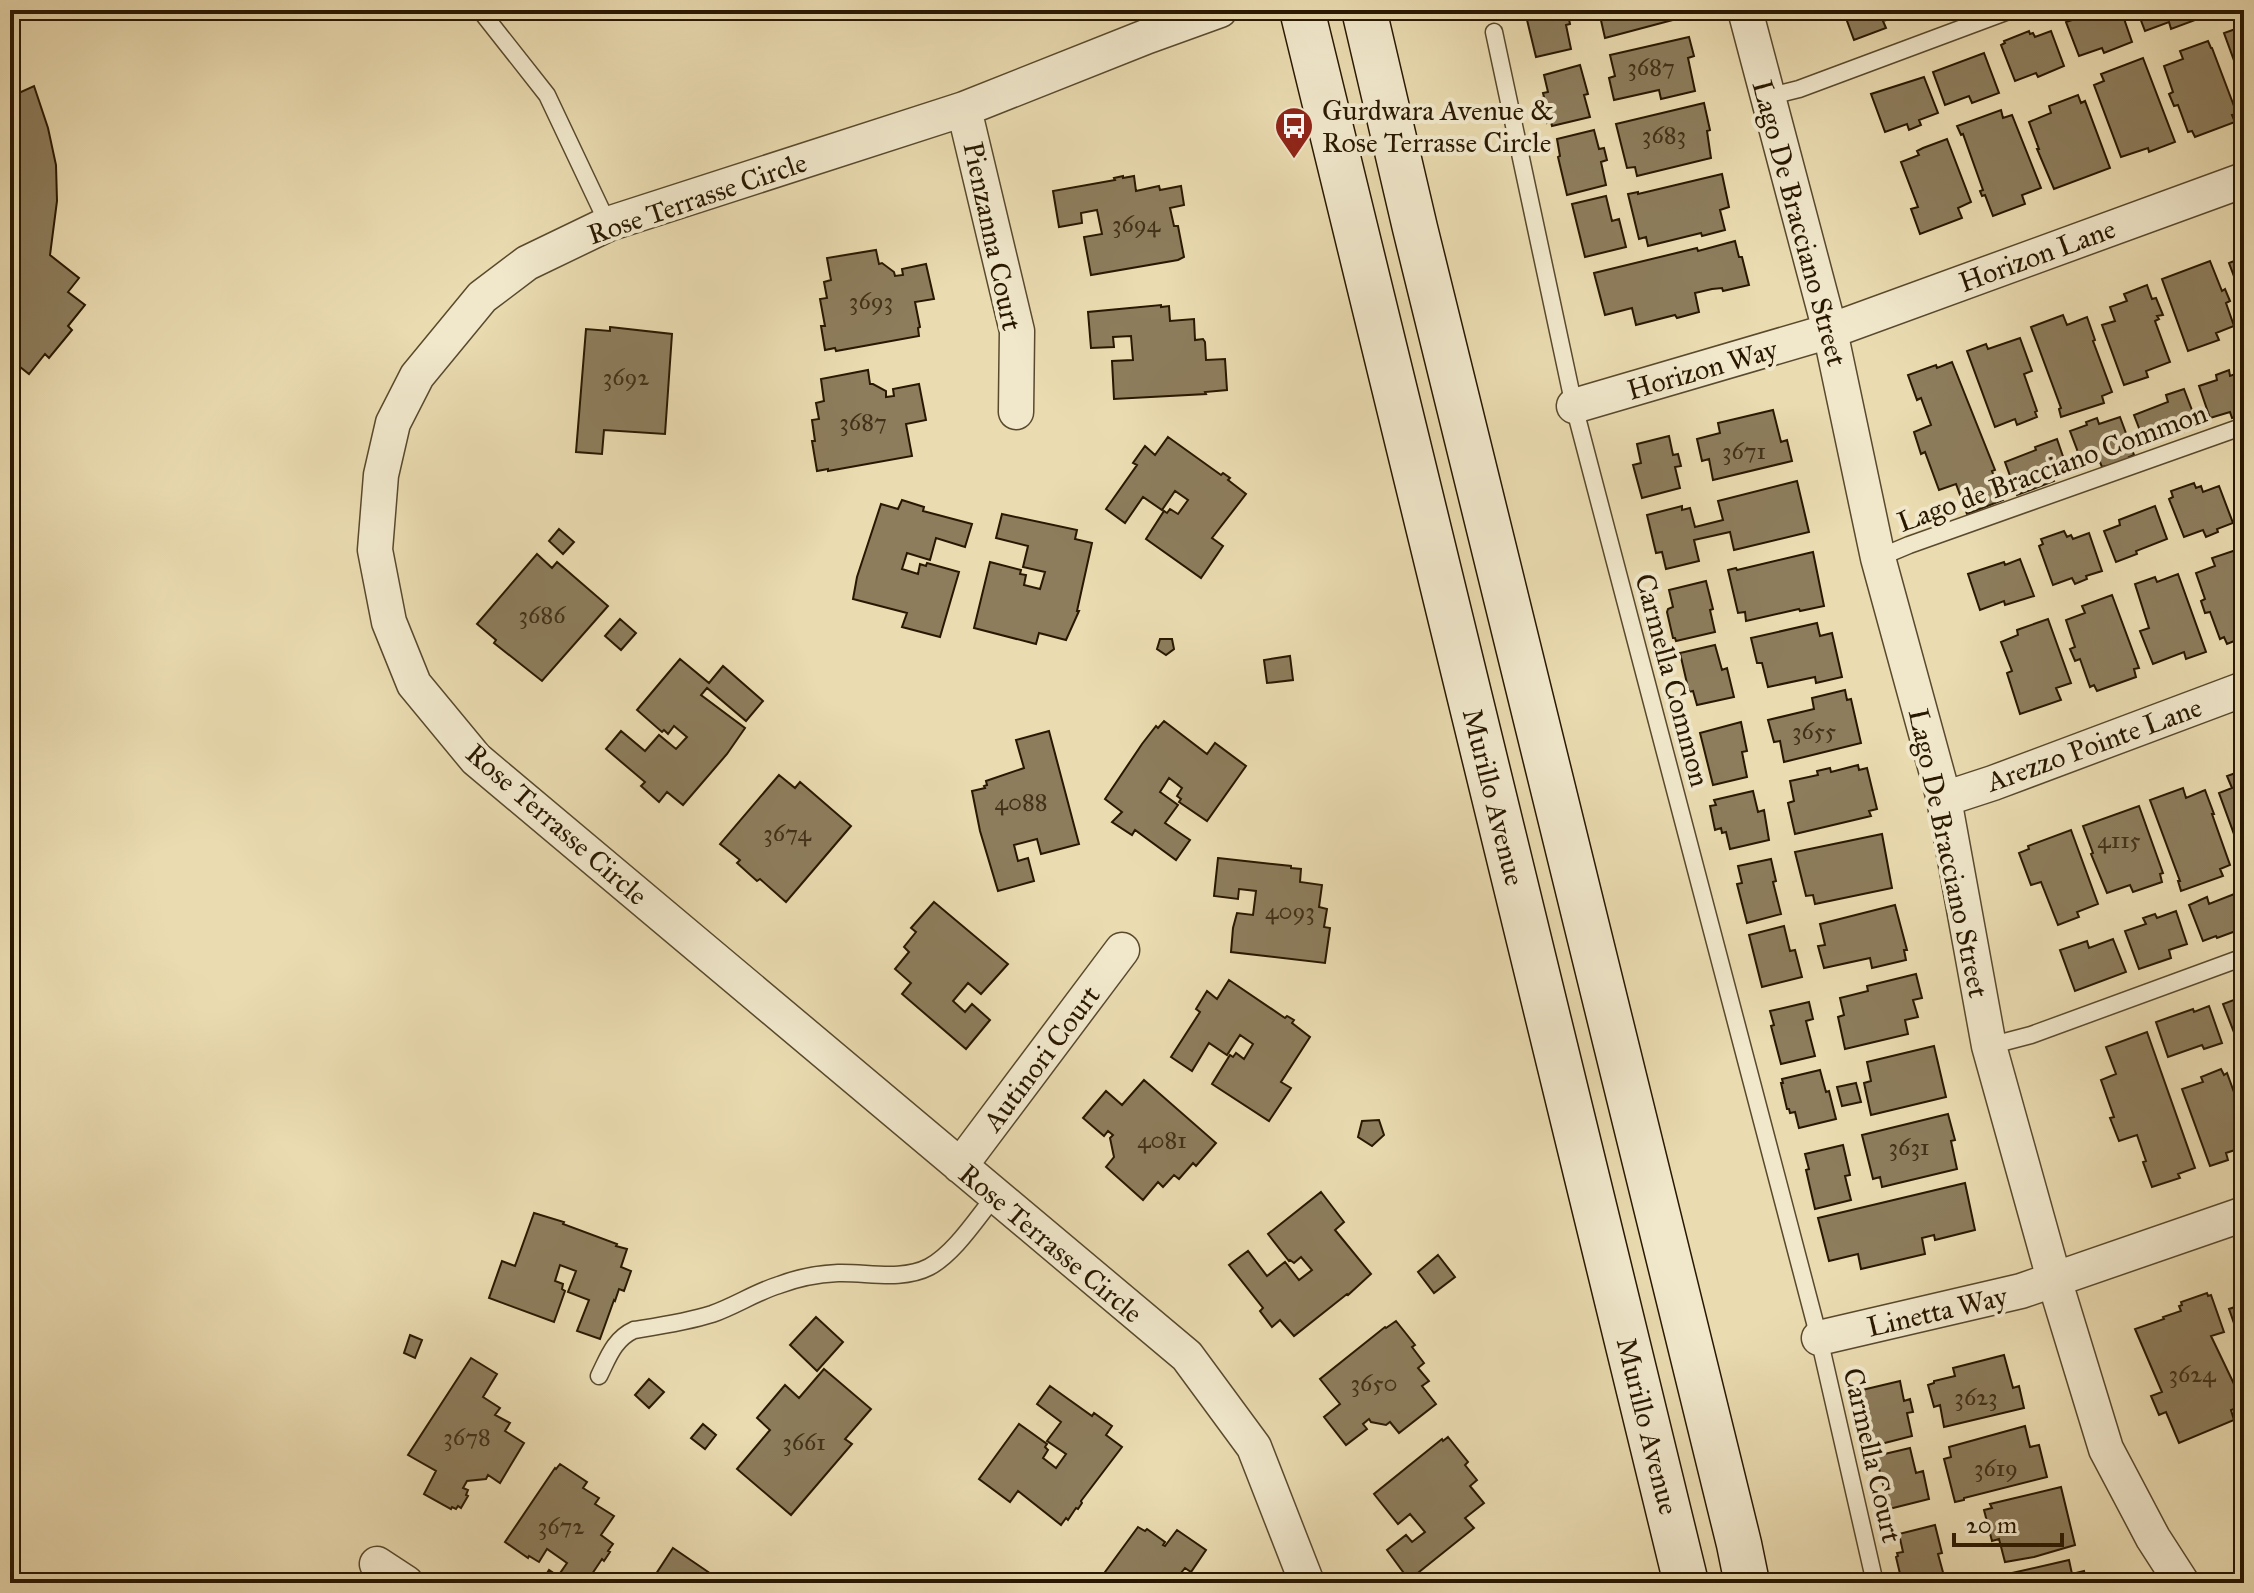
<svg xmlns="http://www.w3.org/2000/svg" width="2254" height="1593" viewBox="0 0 2254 1593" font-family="'IM FELL Great Primer',serif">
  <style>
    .building { fill: #8d7d5c; stroke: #291801; stroke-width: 2 }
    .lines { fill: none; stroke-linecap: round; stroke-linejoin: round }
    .service-casing { stroke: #59492d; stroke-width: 19 }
    .minor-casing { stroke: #59492d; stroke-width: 37 }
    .secondary-casing { stroke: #291801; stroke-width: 47 }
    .service { stroke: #f1e8cc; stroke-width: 16 }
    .minor { stroke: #f1e8cc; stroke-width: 34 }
    .secondary { stroke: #f1e8cc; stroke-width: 44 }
    .labels { text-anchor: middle; stroke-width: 8; stroke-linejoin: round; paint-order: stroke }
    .number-label { font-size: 24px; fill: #423118 }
    .poi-label { font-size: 28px; fill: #291801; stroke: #f1e8cc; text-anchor: start }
    .street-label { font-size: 28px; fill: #291801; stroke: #f1e8cc }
  </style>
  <rect width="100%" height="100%" fill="#eadbb0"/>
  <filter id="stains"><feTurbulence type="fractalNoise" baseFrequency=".0025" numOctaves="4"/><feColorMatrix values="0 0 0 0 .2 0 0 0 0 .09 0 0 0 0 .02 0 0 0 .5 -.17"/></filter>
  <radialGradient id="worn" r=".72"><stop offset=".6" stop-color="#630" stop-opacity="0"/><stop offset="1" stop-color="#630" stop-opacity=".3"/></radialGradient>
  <path class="building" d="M1528,10H1567L1570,24L1566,25L1571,49L1536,57L1527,20L1530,19Z
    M1592,10H1682L1684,17L1605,38L1600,16L1594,17Z
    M1843,10H1900L1902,15L1883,21L1886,28L1854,40Z
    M2099,10H2103L2104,13L2111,10H2121L2132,42L2104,53L2102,48L2079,56L2066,22L2078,18V15Z
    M2137,10H2195L2198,19L2171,29L2169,22L2145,31Z
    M2244,26V88L2224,33Z
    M2029,31L2030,34L2033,33L2035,37L2051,31L2064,66L2038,77L2036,73L2015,81L2001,45L2005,43L2004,41Z
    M1689,37L1694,56L1688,58L1695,91L1661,99L1659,90L1614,100L1609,78L1615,76L1610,55Z
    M2208,41L2211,48H2212L2237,114L2232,115L2235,122L2195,137L2192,131L2188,132L2178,105L2174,106L2169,94L2173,92L2164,66L2183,59L2180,51Z
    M1984,53L1999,93L1972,103L1969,96L1945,105L1933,72Z
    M2143,58L2175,142L2149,152L2148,148L2121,157L2094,85L2104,81L2101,74Z
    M1580,65L1588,94L1584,95L1590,117L1552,126L1551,122L1547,123L1541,98L1544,97L1543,93L1548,92L1544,75Z
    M1924,77L1938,113L1919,120L1921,125L1909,130L1907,124L1885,132L1871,94Z
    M34,86L48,128L56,165L57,201L50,255L79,278L68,292L85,305L68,326L72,330L49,358L45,354L29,374L10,359V97Z
    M2078,95L2081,103L2085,101L2110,168L2054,189L2037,149H2039L2029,122L2051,113L2049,106Z
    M1704,103L1710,130L1707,131L1711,158L1637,176L1635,167L1627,168L1616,124Z
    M2001,110L2003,118L2012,115L2041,188L2022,195L2025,204L1993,216L1985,195L1982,196L1980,191L1983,190L1963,134L1961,135L1957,126Z
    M1594,130L1599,149L1604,148L1607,160L1601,162L1606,185L1567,195L1558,157L1560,156L1557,139Z
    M1947,139L1971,202L1958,208L1962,218L1920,234L1911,209L1918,207L1901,162L1919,155L1917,151L1923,148Z
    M1722,174L1729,207L1720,210L1725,230L1702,236L1701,233L1648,246L1646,237L1639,239L1628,194L1638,192V194Z
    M1123,176V178L1134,176L1136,191L1159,186L1160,190L1181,186L1184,205L1170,208L1174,226H1178L1184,257L1178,260L1091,275L1084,237L1102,234L1097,210L1081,213L1082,223L1059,227L1053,191L1115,180L1114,178Z
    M1606,196L1612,221L1619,219L1626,247L1585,257L1572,204Z
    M1735,241L1739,257H1742L1749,285L1723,291L1722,288L1712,289L1695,293L1699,312L1677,318L1675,315L1636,325L1632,308L1605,315L1594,273L1697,248L1698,251Z
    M876,250L879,264L882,263L894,272L895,276L903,275L902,269L926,264L934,299L915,302L920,327L918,328L919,336L836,351L835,348L825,350L821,326H825L820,299L827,298L824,282L831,280L827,258Z
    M2244,257V303L2229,263Z
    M2210,261L2222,291L2225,289L2230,301L2226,303L2234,326L2216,333L2219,340L2188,351L2162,279Z
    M2147,285L2152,299L2156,298L2163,315L2157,316L2159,319L2155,321L2170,362L2146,371L2148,377L2124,385L2102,325L2115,321L2110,307L2127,301L2124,294Z
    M1161,305V307L1169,306L1170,321L1194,319L1195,340L1203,339L1205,342L1206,360L1225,359L1227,390L1205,392L1206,394L1114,399L1112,361L1133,360L1131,336L1113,337L1114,347L1091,348L1088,312Z
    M2063,315L2067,325L2087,317L2095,340L2093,341L2112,392L2102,396L2104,403L2061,417L2059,409L2061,408L2031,327Z
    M610,327L672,334L665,434L604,430L602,454L576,452L586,329L610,331Z
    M2020,338L2032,371L2024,374L2037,411L2035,412L2037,417L2017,425L2015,419L1995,427L1967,351L1986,344L1988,349Z
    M1952,362L1995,470L1992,471L2003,500L1967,514L1956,484L1939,490L1925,452L1921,454L1914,432L1931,425L1921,398L1917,400L1908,375L1936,365L1937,368Z
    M868,370L870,384H873L886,391V397L894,396L893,389L919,384L926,420L906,424L912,456L828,471V469L817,471L812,441H815L812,420L819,419L816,403L824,401L821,379Z
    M2229,370L2230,376L2244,371V414L2232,418L2230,412L2210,418L2199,386L2217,380L2216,375Z
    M2184,389L2198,426L2146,446L2134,415L2168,402L2166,395Z
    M1773,410L1781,442L1787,440L1792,461L1713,480L1709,459L1702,461L1697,439L1720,433L1718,423Z
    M2120,417L2134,455L2129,457L2131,462L2108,471L2106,466L2102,467L2100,462L2084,468L2070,431L2087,425L2086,422L2097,418L2099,424Z
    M1669,436L1673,455L1678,454L1681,466L1675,467L1680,488L1642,498L1633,465L1641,463L1637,444Z
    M1168,437L1221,475L1223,473L1230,478L1228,480L1246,494L1212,538L1223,546L1201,578L1146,539L1164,511L1167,513L1170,509L1178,514L1188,500L1175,491L1162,510L1143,497L1125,523L1106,509L1137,465L1133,463L1145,446L1155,455Z
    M2057,439L2068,471L2052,476L2054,481L2017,495L2005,462L2036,450L2035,447Z
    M1797,481L1809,532L1734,550L1730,532L1694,540L1699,561L1666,569L1662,552L1656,553L1647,515L1682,506V510L1690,508L1695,527L1723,520L1718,501Z
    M2194,483L2196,488L2201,486L2203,492L2219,486L2233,523L2217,529L2218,532L2206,537L2203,530L2184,537L2169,499L2173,497L2171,491Z
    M902,500L924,507L923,511L972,524L965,547L936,538L930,560L907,553L902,569L918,574L920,564L926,566L927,563L959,572L940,637L902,627L907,613L853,599L857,577L881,504L898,509Z
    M2155,506L2167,539L2136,551L2137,554L2116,562L2104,531L2120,525L2119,520Z
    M1002,514L1077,530L1075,539L1092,543L1077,611H1079L1066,640L1039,633L1036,644L974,628L990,562L1021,570L1020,574L1026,575L1024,585L1040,589L1045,572L1023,567L1028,546L996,538Z
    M559,529L574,542L563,554L549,541Z
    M2064,531L2067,537L2071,535L2073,539L2089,533L2102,571L2086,576L2087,579L2075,584L2072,578L2053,585L2039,546L2043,544L2041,539Z
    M2242,548L2244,552V637L2227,644L2224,637L2220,639L2210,612L2205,613L2201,601L2205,599L2196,573L2215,566L2212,558Z
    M1813,552L1824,606L1800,611L1799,609L1746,621L1745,612L1738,613L1728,570L1736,568L1737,570Z
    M537,554L552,568L557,562L608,606L542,681L494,643L496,640L477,624Z
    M2020,559L2034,596L2005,605L2004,601L1980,610L1968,574L2004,562L2005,565Z
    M2178,574L2206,652L2186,659L2184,652L2153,664L2140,631L2149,628L2135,584L2155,577L2157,582Z
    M1706,581L1713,609L1710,610L1715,632L1676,641L1675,638H1673L1667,612L1668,609L1673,607L1669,590Z
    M2112,595L2139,668L2134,669L2136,677L2097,691L2094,685L2090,687L2080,659L2075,661L2070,649L2075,647L2066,620L2085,613L2082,606Z
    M620,619L636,633L621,650L605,636Z
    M2048,619L2071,683L2056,688L2061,700L2020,714L2007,673L2012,671L2001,642L2018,635L2017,630Z
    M1817,623L1820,636L1832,633L1842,677L1816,683L1815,677L1768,687L1762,663H1757L1751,638Z
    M1160,639H1172L1174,649L1166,655L1157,649Z
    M1715,645L1722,670L1727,668L1734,697L1697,705L1693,691L1689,692L1680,653Z
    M1290,656L1293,680L1267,683L1264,660Z
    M680,659L709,683L723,666L763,701L746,721L707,688L701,695L745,728L727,754L683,805L667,792L659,802L641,786L645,782L606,749L621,731L645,751L659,735L676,749L687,737L674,726L668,734L664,730L662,732L637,710Z
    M1845,690L1847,700L1851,699L1861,743L1784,762L1780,741L1774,742L1768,720L1814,709L1812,698Z
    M1164,721L1207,754L1215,743L1246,766L1207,821L1179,802L1181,799L1177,796L1182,788L1169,778L1160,792L1178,805L1165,823L1190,840L1176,860L1135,830L1132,835L1112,822L1122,812L1105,799L1142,744L1156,726L1158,728Z
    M1741,722L1747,751L1742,752L1747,777L1713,785L1700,733Z
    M1049,731L1079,844L1041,854L1037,839L1014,845L1018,861L1028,858L1034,881L998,891L980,831L972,791L985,788L984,786L987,785L986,781L1024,768L1016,740Z
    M1858,765L1859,770L1867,768L1877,809L1869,811L1871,816L1795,834L1788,803L1794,801L1790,781L1818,775L1817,771L1830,768L1831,772Z
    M2244,770V855L2242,856L2219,793L2232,788L2227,776Z
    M779,775L795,788L800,782L851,826L786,902L760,879L757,881L737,863L740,860L720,844Z
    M2183,788L2186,798L2205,790L2214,814H2212L2230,865L2220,869L2223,876L2181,891L2178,881H2180L2150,800Z
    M1753,791L1758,812L1764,810L1769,840L1730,849L1726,832L1722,833L1721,828L1715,830L1710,806L1716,805L1714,800Z
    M2139,806L2163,873L2160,874L2162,882L2133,892L2130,885L2107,893L2091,854L2093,853L2083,826Z
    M2071,830L2098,904L2077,912L2079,917L2058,925L2041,882L2031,885L2019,853L2029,849L2028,846Z
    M1882,834L1892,888L1815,904L1813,895L1806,896L1795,852Z
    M1218,858L1291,866V868L1301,869L1300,882L1322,885L1319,907L1327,909L1324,927L1330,928L1325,963L1231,952L1233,928L1237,913L1253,915L1256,891L1239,889L1238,899L1214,896Z
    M1771,859L1776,881L1773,882L1781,914L1747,923L1737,884L1742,883L1738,866Z
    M2242,891L2244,928L2217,938L2216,936L2203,941L2189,905L2207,897L2209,904Z
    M934,902L1008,964L981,994L968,983L953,1001L965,1012L972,1004L990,1020L966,1049L902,994L911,983L895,969L909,952L904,947L916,932L911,928Z
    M1895,905L1907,950H1904L1906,960L1872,968L1870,958L1824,968L1818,946L1825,945L1820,924Z
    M2176,911L2187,944L2169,950L2171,958L2139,969L2125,931L2146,924L2143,918L2155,914L2157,918Z
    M1784,926L1790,951L1795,950L1802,977L1762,987L1749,935Z
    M2113,939L2126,972L2075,991L2060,950L2087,941L2089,948Z
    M1916,974L1922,998L1913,1000L1918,1017L1905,1020L1908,1034L1845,1049L1838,1017L1844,1015L1840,998L1868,991L1867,986Z
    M1229,980L1285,1018L1287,1016L1294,1020L1292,1023L1310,1037L1281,1082L1291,1088L1269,1121L1212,1084L1230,1055L1233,1057L1236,1053L1244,1059L1253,1044L1240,1035L1227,1055L1209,1043L1192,1071L1171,1057L1200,1012L1196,1009L1207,991L1217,999Z
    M2244,988V1032L2235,1035L2223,1004L2242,997L2240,990Z
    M1809,1002L1813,1019L1806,1021L1815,1056L1781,1064L1771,1026L1774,1025L1770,1011Z
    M2209,1006L2222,1043L2204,1049L2202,1045L2168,1057L2156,1022L2193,1009L2194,1012Z
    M2147,1032L2195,1168L2178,1174L2180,1178L2152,1187L2143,1162L2146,1161L2137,1135L2119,1141L2110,1118L2114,1117L2101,1080L2116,1074L2106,1047Z
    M1934,1046L1946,1097L1871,1115L1864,1083L1871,1081L1867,1062Z
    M2221,1069L2224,1075L2227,1073L2242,1114L2244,1113V1147L2226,1153L2228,1160L2210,1166L2182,1089L2203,1082L2201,1077Z
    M1820,1070L1826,1092L1829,1091L1836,1119L1799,1128L1795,1112L1790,1113L1789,1109H1787L1781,1083H1783L1782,1079Z
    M1144,1080L1216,1143L1196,1166L1193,1163L1179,1179L1174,1175L1163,1187L1158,1182L1143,1200L1106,1167L1114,1157L1110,1138L1113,1135L1108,1131L1104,1136L1083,1118L1106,1091L1122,1105Z
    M1856,1083L1861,1102L1842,1106L1837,1087Z
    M1948,1114L1955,1140L1951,1141L1957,1169L1882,1187L1880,1177L1873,1179L1862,1135Z
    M1379,1120L1384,1135L1372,1146L1358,1137L1362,1121Z
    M1843,1145L1850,1175L1845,1176L1851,1200L1815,1209L1806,1170L1809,1169L1805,1154Z
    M1965,1183L1975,1230L1935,1240L1934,1235L1922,1238L1925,1254L1861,1269L1858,1254L1829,1261L1818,1218Z
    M1321,1192L1344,1222L1335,1230L1371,1274L1348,1295L1347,1294L1294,1336L1280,1320L1272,1327L1260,1311L1263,1308L1229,1265L1248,1251L1267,1276L1285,1262L1299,1280L1312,1270L1301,1257L1294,1263L1290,1260L1289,1261L1268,1234Z
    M534,1213L564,1222L563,1224L617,1244L616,1246L627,1249L621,1267L631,1271L624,1291L619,1289L615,1301L614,1300L600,1339L577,1331L589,1300L568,1292L576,1271L560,1265L555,1281L563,1284L562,1289L565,1291L554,1322L489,1298L502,1261L515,1266Z
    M1438,1255L1455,1277L1434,1293L1418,1272Z
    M2207,1293L2208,1296L2211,1295L2224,1332L2211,1336L2234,1384L2240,1382L2244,1392V1405L2231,1410L2234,1420L2179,1443L2166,1412L2159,1415L2151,1396L2162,1392L2135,1329L2164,1319L2163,1317L2181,1311L2179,1306L2182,1305L2181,1302Z
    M2244,1304V1326L2236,1329L2229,1309Z
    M816,1317L843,1342L817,1371L790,1345Z
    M1396,1321L1415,1345L1412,1347L1424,1363L1418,1368L1429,1381L1422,1386L1436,1404L1399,1433L1390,1422L1386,1425L1371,1422L1369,1419L1363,1424L1367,1429L1346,1445L1324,1417L1340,1404L1320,1379L1385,1327L1386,1328Z
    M410,1335L422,1340L415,1358L404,1353Z
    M2004,1355L2013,1388L2019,1386L2024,1408L1944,1427L1940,1405L1934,1407L1928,1385L1934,1383V1381L1955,1376L1953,1368Z
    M471,1358L497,1374L483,1397L500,1408L495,1415L510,1423L505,1431L524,1443L500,1483L488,1475L486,1479L467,1481L463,1488L468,1490L466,1495L468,1496L461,1508L458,1506L456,1509L452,1507L451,1509L424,1494L436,1471L408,1455Z
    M824,1369L871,1409L845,1439L852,1444L791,1515L737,1469L770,1430L757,1418L785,1385L799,1398Z
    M649,1379L664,1392L649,1408L635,1395Z
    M1900,1381L1904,1401L1910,1399L1913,1412L1907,1413L1912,1436L1873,1446L1864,1408L1866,1407L1862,1390Z
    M1050,1386L1092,1416L1094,1413L1112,1426L1106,1435L1122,1447L1081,1501L1082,1503L1078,1509L1076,1508L1068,1520L1066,1518L1061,1525L1018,1491L1010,1502L979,1479L1019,1424L1047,1444L1045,1447L1048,1450L1043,1458L1056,1468L1066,1454L1047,1441L1061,1422L1037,1404Z
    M703,1424L716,1435L705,1449L691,1438Z
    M2025,1426L2030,1447L2039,1445L2047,1477L1964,1498V1500L1955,1502L1944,1459L1951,1457L1949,1447Z
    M1448,1437L1468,1462L1465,1465L1477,1480L1470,1486L1484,1503L1465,1518L1474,1528L1409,1580L1387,1550L1406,1535L1412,1542L1425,1532L1410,1514L1398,1524L1374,1494L1442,1439L1443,1441Z
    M1910,1448L1916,1473L1923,1471L1929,1499L1889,1509L1876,1456Z
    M560,1464L587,1482L583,1488L599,1498L595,1504L614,1516L601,1535L613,1544L608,1551L610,1552L604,1561L602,1559L586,1583H541L549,1570L558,1576L567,1563L547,1549L539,1562L529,1556L528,1558L505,1542L555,1468L556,1469Z
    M2061,1487L2075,1545L2034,1557L2005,1562L1999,1539L1992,1541L1984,1510L1992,1508L1990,1504Z
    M1935,1525L1942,1553L1938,1554L1944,1576L1913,1583L1902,1582L1896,1557L1898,1556L1897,1553L1903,1552L1899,1534Z
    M1138,1527L1145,1531L1147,1529L1165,1542L1163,1545L1165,1546L1177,1530L1206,1550L1191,1572L1185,1568L1181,1573L1185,1575L1186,1583H1097Z
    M673,1548L717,1578L714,1583H650Z
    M2069,1560L2072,1574L2084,1571L2087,1583H2005L2003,1575Z"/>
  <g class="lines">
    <g class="service-casing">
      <path id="service" d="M480,10L547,95L608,224
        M1494,32L1574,406L1819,1338L1875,1583
        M1767,97L1799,89L2011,10
        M1878,558L1909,545L2244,426
        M1989,1046L2031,1035L2244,957
        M599,1376C608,1358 614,1339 634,1330C659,1326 687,1322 712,1314C735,1306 756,1292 779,1285C797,1278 818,1274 838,1273C867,1272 902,1281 929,1267C954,1254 977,1218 995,1196"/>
    </g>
    <g class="minor-casing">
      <path id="minor" d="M1220,10L1148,36L964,109L608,224L527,263L482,297L417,376L393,423L381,475L375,550L389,622L414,684L476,759L1187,1356L1254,1447L1307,1583
        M1745,10L1830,331L1878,558L1944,799L1989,1046L2054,1279L2106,1449L2153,1538L2182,1583
        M964,109L1017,331L1016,412
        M1574,406L1830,331L2244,180
        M1944,799L1993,783L2244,689
        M960,1166L1122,950
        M1819,1338L2021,1291L2244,1214
        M377,1564L406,1583"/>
    </g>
    <g class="secondary-casing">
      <path id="secondary" d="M1302,10L1686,1583
        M1364,10L1415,228L1739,1544L1747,1583"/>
    </g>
    <use href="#service" class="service"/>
    <use href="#minor" class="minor"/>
    <use href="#secondary" class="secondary"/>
  </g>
  <defs>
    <g id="bus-pin" transform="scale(2)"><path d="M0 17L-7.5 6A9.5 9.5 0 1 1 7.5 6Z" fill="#8f2418" stroke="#f1e8cc"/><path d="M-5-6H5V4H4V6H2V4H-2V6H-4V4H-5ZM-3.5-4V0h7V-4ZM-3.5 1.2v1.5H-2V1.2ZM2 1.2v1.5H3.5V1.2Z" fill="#fff"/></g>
  </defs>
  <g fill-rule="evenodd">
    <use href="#bus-pin" x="1294" y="126"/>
  </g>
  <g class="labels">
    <g class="number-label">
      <text x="1651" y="75">3687</text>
      <text x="1664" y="143">3683</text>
      <text x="1136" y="232">3694</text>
      <text x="871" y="309">3693</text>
      <text x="626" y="385">3692</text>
      <text x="863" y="430">3687</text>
      <text x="1744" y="459">3671</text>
      <text x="542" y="623">3686</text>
      <text x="1814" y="739">3655</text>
      <text x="1021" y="810">4088</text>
      <text x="787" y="841">3674</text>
      <text x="2119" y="848">4115</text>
      <text x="1290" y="919">4093</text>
      <text x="1162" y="1148">4081</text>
      <text x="1909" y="1155">3631</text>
      <text x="2192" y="1382">3624</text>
      <text x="1374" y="1391">3650</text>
      <text x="1976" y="1405">3623</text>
      <text x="467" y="1445">3678</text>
      <text x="804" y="1450">3661</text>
      <text x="1996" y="1476">3619</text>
      <text x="561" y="1534">3672</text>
    </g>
    <g class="poi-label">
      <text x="1322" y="120">Gurdwara Avenue &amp;<tspan x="1322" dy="32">Rose Terrasse Circle</tspan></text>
    </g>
    <g class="street-label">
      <text transform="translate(697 198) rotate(-19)" y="10">Rose Terrasse Circle</text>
      <text transform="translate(1800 223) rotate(75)" y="10">Lago De Bracciano Street</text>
      <text transform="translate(993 236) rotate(78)" y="10">Pienzanna Court</text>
      <text transform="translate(2037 255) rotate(-20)" y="10">Horizon Lane</text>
      <text transform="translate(1702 369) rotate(-16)" y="10">Horizon Way</text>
      <text transform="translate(2052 467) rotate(-20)" y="10">Lago de Bracciano Common</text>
      <text transform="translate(1673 680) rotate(75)" y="10">Carmella Common</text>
      <text transform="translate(2094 744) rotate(-20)" y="10">Arezzo Pointe Lane</text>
      <text transform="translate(1494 797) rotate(76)" y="10">Murillo Avenue</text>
      <text transform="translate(557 824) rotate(41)" y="10">Rose Terrasse Circle</text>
      <text transform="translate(1949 853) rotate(78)" y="10">Lago De Bracciano Street</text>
      <text transform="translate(1041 1058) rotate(-53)" y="10">Autinori Court</text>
      <text transform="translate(1051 1243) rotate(40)" y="10">Rose Terrasse Circle</text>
      <text transform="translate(1937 1311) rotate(-13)" y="10">Linetta Way</text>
      <text transform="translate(1648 1426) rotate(76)" y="10">Murillo Avenue</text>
      <text transform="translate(1873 1455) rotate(77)" y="10">Carmella Court</text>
    </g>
  </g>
  <rect width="2254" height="1593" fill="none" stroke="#eadbb0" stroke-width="40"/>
  <rect x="12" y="12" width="2230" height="1569" fill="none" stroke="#291801" stroke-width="4"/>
  <rect x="20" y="20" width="2214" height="1553" fill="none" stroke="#291801" stroke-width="2"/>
  <path d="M1954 1533v12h108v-12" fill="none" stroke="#291801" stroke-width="4"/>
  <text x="1966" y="1533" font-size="24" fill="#291801" stroke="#f1e8cc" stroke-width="6" paint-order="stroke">20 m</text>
  <rect width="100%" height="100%" filter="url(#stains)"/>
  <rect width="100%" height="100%" fill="url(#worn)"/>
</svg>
